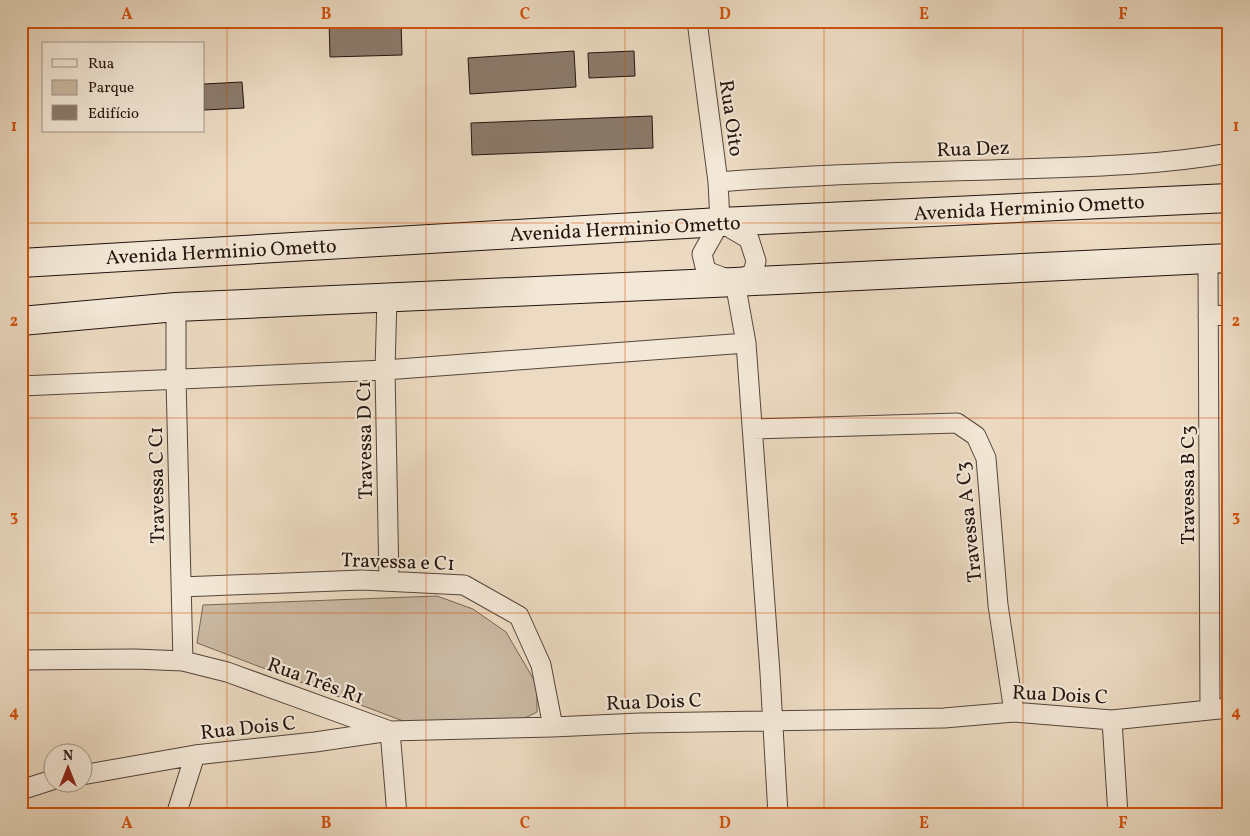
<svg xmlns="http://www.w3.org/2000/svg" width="1250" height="836" viewBox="0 0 1250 836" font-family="Vollkorn,serif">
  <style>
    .green { fill: #cab9a3; stroke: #766658 }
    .building { fill: #8b7b6c; stroke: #22130e }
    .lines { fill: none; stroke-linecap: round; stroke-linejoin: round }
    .street-casing { stroke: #54453b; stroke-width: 21 }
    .secondary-casing { stroke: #22130e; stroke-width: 30 }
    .street { stroke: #f3e8d7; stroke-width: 19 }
    .secondary { stroke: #f3e8d7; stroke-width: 28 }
    .grid { fill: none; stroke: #d4520c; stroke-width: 1; stroke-opacity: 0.55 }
    .labels { text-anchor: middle; stroke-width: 4.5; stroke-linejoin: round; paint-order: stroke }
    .street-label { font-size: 20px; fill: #22130e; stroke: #f3e8d7 }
    .neatline { fill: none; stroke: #d4520c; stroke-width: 2 }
    .grid-label { font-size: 16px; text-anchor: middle; font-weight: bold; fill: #d4520c }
  </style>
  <rect width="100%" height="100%" fill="#ecdbc2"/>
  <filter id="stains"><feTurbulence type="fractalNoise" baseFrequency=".004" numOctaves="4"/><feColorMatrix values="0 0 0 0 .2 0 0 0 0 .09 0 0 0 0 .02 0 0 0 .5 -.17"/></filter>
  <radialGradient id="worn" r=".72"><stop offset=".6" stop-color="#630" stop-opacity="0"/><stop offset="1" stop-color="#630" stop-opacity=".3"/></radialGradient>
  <path class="green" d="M437,596L473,609L506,632L537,685V712L521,720L411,724L197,643L203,605Z"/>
  <path class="building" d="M329,21H401L402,55L330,57Z
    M425,21H461V24L425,26Z
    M574,51L576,87L470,94L468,58Z
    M634,51L635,76L589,78L588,53Z
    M242,82L244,108L204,110V84Z
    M652,116L653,148L472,155L471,123Z"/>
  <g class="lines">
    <g class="street-casing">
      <path id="street" d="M697,21L718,182L720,222
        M718,182C809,175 900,172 991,170C1070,167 1151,167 1229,153
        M720,222L749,239L756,261L753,273L735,282L706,271L702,254Z
        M1208,259L1210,710
        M735,282L746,343L770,673L778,815
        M387,297L385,370L389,581
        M176,307V380L183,661
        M1208,316L1229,315
        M21,386L385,370L746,343
        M752,429L957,423L976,436L986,458L998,605L1014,712
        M181,587L362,580L464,585L519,616L541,665L553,727
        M21,660L135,659L183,661L227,672L390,731L397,815
        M1112,720L1118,815
        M82,775L195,755L315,742L390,731L553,727L640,723L944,718L1014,712L1112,720L1229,708
        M21,790L52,780
        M176,815L195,755"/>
    </g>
    <g class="secondary-casing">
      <path id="secondary" d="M21,263L720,222L1229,198
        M21,321L176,307L735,282L1229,258"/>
    </g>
    <use href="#street" class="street"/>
    <use href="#secondary" class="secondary"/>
  </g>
  <path class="grid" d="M227,21V815M426,21V815M625,21V815M824,21V815M1023,21V815M21,223H1229M21,418H1229M21,613H1229"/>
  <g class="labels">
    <g class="street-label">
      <text transform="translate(732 118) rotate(82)" y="7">Rua Oito</text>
      <text transform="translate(973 148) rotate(-2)" y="7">Rua Dez</text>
      <text transform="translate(1029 207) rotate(-3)" y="7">Avenida Herminio Ometto</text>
      <text transform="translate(625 228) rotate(-3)" y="7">Avenida Herminio Ometto</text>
      <text transform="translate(221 251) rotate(-3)" y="7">Avenida Herminio Ometto</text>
      <text transform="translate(364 440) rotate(-91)" y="7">Travessa D C1</text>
      <text transform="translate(156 485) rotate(-91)" y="7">Travessa C C1</text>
      <text transform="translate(1187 485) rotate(-90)" y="7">Travessa B C3</text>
      <text transform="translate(968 522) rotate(-96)" y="7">Travessa A C3</text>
      <text transform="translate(398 561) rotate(2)" y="7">Travessa e C1</text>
      <text transform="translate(316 680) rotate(20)" y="7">Rua Três R1</text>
      <text transform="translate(1060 694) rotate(3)" y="7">Rua Dois C</text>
      <text transform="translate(654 701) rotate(-2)" y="7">Rua Dois C</text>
      <text transform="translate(248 727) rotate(-6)" y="7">Rua Dois C</text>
    </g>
  </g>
  <rect width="1250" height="836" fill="none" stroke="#ecdbc2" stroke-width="55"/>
  <rect x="42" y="42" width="162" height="90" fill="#f3e8d7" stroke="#9f9387"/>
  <rect x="52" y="59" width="25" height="8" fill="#f3e8d7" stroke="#9f9387"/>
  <text x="88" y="68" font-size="15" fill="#22130e">Rua</text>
  <rect x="52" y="80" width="25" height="15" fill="#cab9a3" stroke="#9f9387"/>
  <text x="88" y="92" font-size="15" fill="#22130e">Parque</text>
  <rect x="52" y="105" width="25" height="15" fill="#8b7b6c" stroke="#9f9387"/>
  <text x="88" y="118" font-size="15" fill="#22130e">Edifício</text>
  <g transform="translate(68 768)"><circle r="24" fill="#f3e8d7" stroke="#9f9387"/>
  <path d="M0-4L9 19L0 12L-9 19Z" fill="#8f2418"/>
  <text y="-8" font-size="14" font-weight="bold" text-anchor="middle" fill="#22130e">N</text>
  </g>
  <rect x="28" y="28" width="1194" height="780" class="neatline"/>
  <g class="grid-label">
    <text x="127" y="19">A</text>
    <text x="326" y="19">B</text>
    <text x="525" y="19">C</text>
    <text x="725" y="19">D</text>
    <text x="924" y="19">E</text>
    <text x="1123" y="19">F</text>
    <text x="14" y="131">1</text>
    <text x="1236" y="131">1</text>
    <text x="14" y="326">2</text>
    <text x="1236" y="326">2</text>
    <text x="14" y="521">3</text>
    <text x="1236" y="521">3</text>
    <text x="14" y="717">4</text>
    <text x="1236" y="717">4</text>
    <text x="127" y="828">A</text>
    <text x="326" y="828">B</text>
    <text x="525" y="828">C</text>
    <text x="725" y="828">D</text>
    <text x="924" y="828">E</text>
    <text x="1123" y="828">F</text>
  </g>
  <rect width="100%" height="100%" filter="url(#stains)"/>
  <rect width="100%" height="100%" fill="url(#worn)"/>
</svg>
